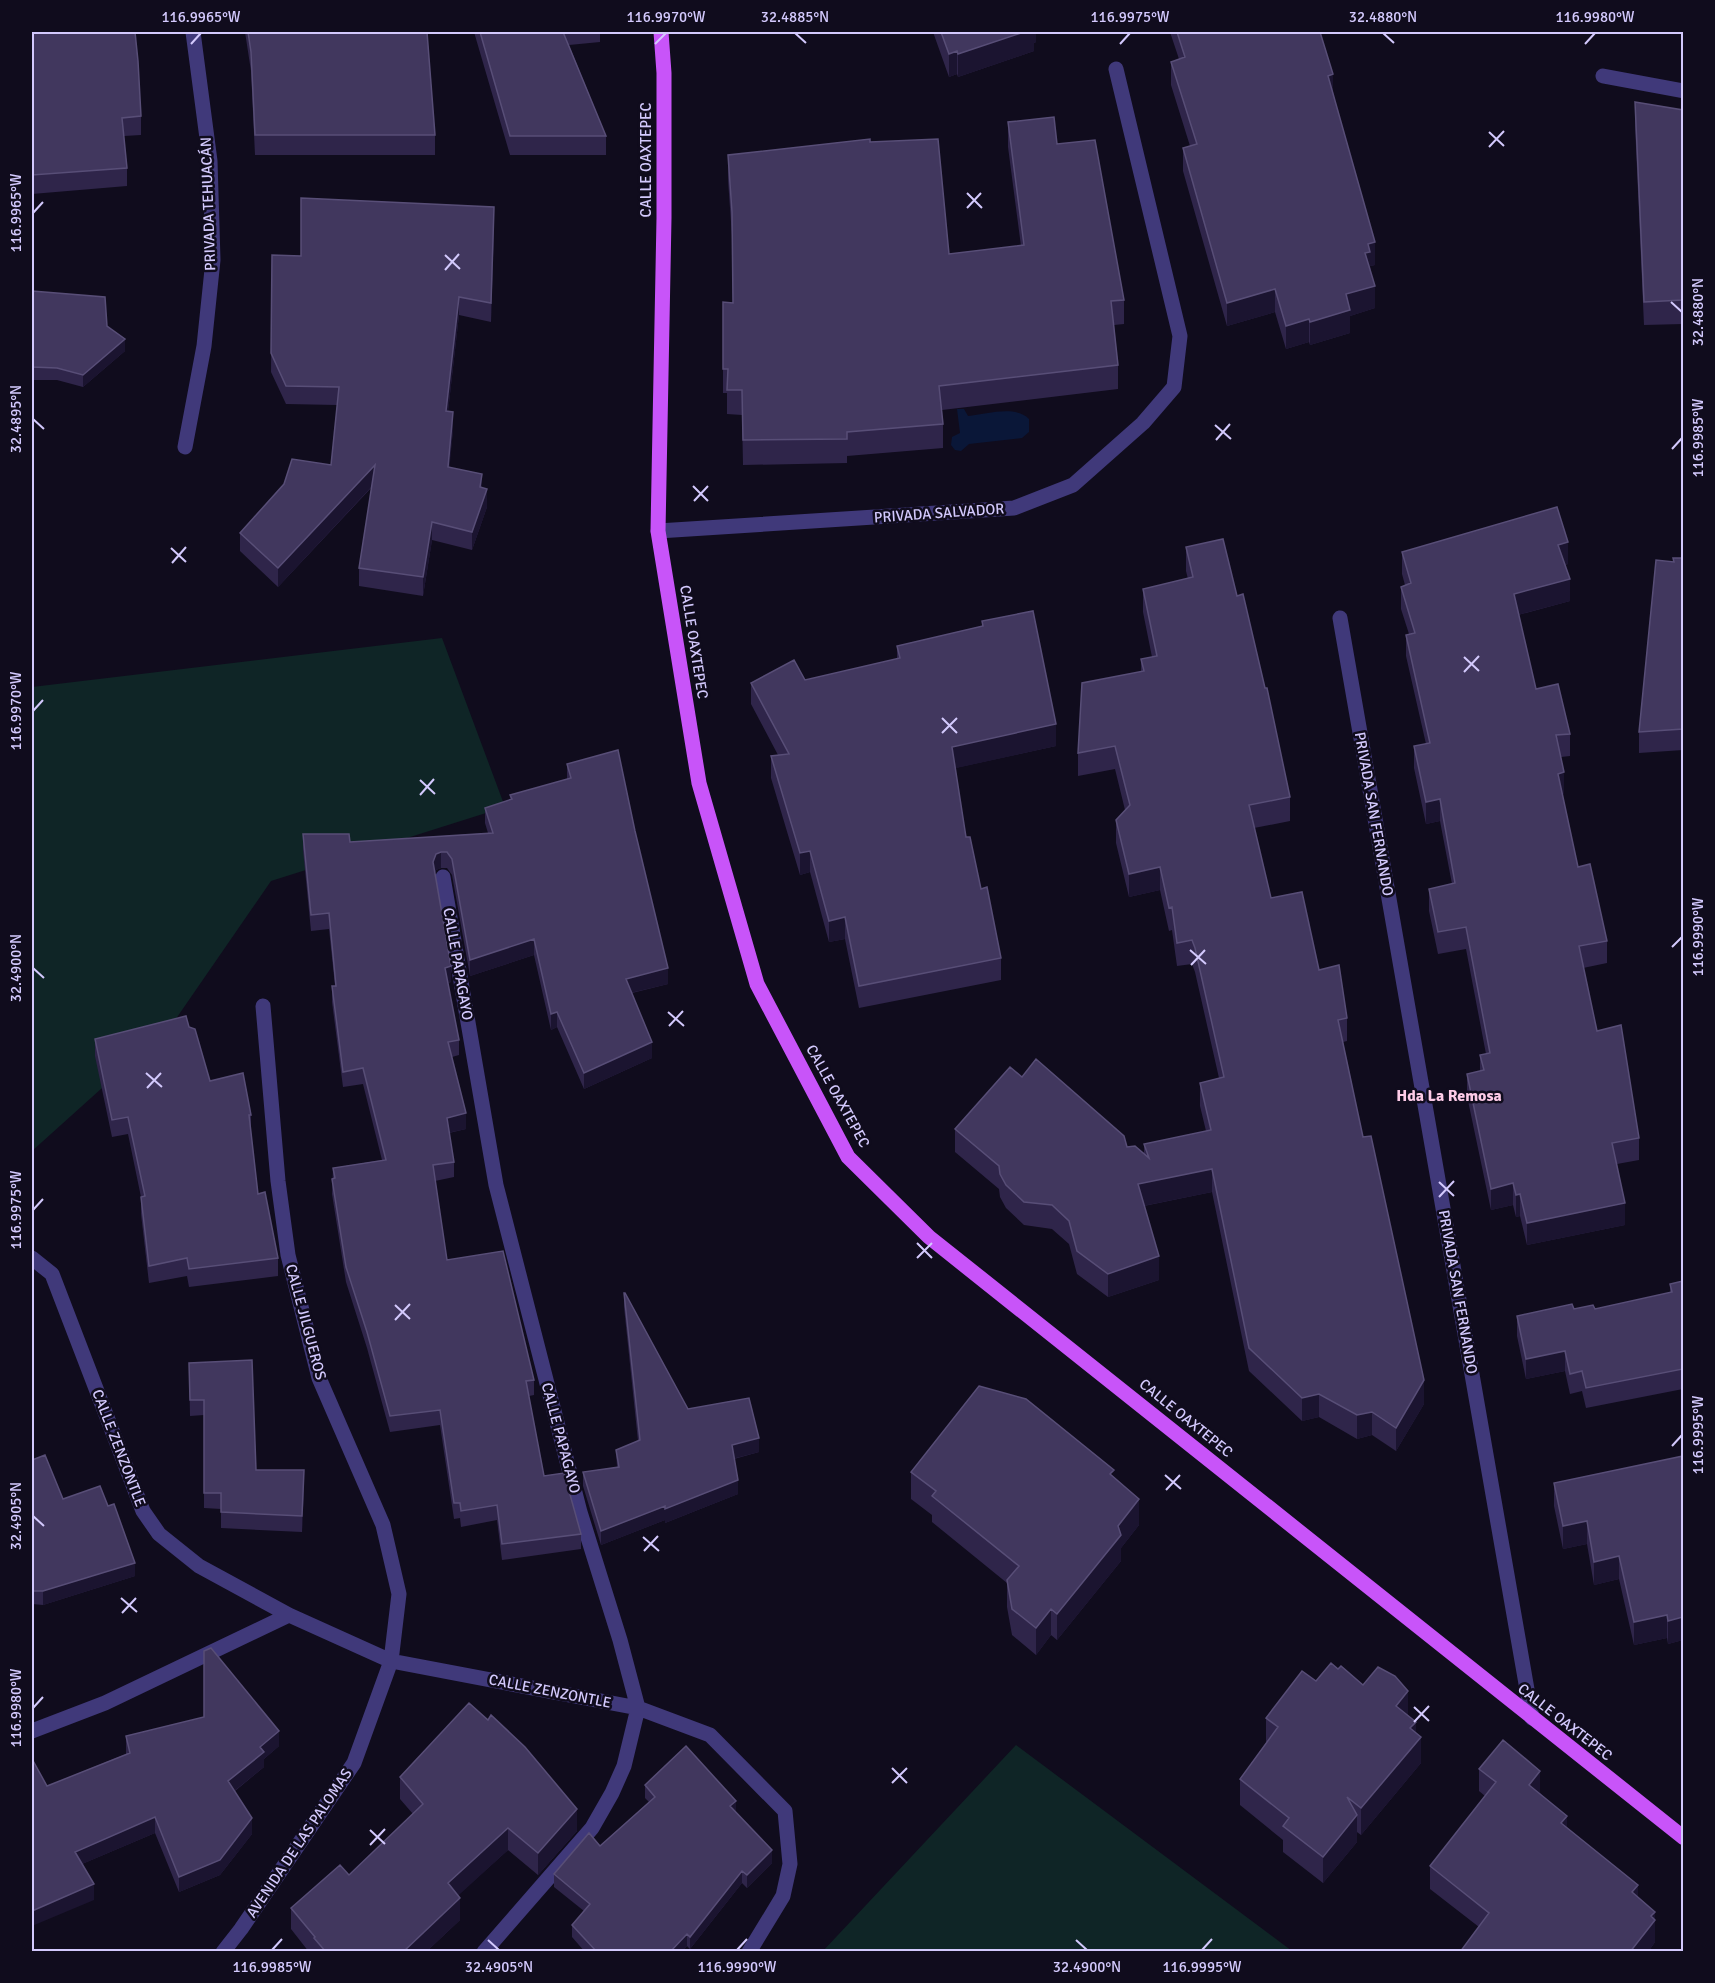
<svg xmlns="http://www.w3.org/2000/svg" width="1715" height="1983" viewBox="0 0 1715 1983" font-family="Signika,sans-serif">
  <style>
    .green { fill: #0f2526 }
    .water { fill: #0a1738 }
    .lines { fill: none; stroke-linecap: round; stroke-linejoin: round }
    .minor { stroke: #40397a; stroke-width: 15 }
    .major { stroke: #c854f9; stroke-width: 15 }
    .wall { fill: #2f254a }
    .shaded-wall { fill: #1b1430 }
    .building { fill: #41375e; stroke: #584e77; stroke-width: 1.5 }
    .ticks { fill: none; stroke: #d3c9fd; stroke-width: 2 }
    .labels { text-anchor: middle; stroke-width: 5; stroke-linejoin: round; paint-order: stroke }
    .street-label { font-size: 15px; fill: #d3c9fd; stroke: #100c1d }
    .neighbourhood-label { font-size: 16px; font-weight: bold; fill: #fdcbe7; stroke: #100c1d }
    .neatline { fill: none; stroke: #d3c9fd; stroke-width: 2 }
    .ticks-label { font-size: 15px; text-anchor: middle; fill: #d3c9fd }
  </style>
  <rect width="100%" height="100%" fill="#100c1d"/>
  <path class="green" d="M442,638L505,807L271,881L171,1026L32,1151V687Z
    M1016,1745L1292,1951H823Z"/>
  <path class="water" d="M957,409H964L968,416C987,414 1016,405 1029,419V432L1022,438L969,444L961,451L955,450L951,445L952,437L960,433Z"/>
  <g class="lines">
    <path class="minor" d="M1603,76L1684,91
      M185,447L204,346L213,260L210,161L193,32
      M658,531L1014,508L1073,485L1143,423L1174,387L1180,336L1116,69
      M1340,618L1532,1718
      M443,877L496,1185L580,1512L620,1640L638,1708L624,1766L612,1793L592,1828L484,1952
      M32,1258L52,1274L143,1511L159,1534L199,1566L289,1615L391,1661L638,1708L710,1735L785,1811L790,1864L783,1896L749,1952
      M32,1731L105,1703L289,1615
      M223,1952L241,1929L354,1763L391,1661L399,1594L383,1525L319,1378L288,1255L278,1181L263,1006"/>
    <path class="major" d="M661,32L664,73V218L658,531L699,783L757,984L848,1157L929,1237L1684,1838"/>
  </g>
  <path class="wall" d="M32,32L141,116V135L124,136L127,168V186L32,194Z
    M245,32H427L435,135V155H255L251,71Z
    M474,32H600V42L569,45L606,136V155H510Z
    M933,32H1036V42L1034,43V51L958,77L957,74L949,77Z
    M1170,32H1320L1333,92L1375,265L1370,266L1375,308L1350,316V333L1310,345L1309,342L1286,349L1275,312L1227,326L1183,171V148L1190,146L1171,85V62L1179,59Z
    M1635,102L1683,110V324L1644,325L1635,125Z
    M1008,122L1057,144L1124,300V324L1114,325L1118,365V389L942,410L943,424V448L847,456V463L743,465L742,415L727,414V393H723V302L733,303L732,236L728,180V155L870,142L949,254L1021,246L1008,147Z
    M494,226L491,322L459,315L448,411L453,430L449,467L482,488L487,507L472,550L432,540L423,596L359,586V568L372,487L278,587L240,551V533L331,465L337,405L286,404L271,372L272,255L301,256Z
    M32,291L107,326L125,351L83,387L57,380H32Z
    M1186,547L1237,596L1290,797V821L1254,828L1271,898L1319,970L1347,1018V1041L1343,1042L1363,1137L1424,1404L1396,1451L1372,1435L1357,1439L1319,1417L1302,1421L1249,1371L1212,1192L1144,1206L1159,1280L1108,1297L1077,1274L1069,1244L1052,1229L1024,1225L1006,1208L1000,1197L999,1189L955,1152V1129L1022,1077L1127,1147L1144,1153V1144L1206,1131L1200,1106V1083L1219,1078L1195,972L1192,964L1177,966L1172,930L1169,931L1160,890L1129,897L1116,843V820L1125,810L1115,769L1078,776V753L1141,671V659L1152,657L1143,612V589L1188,579L1186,571Z
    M1402,552L1568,564L1565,565L1570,601L1518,615L1536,689L1570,734V756L1561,757L1564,794H1562L1578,867L1607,941V963L1583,968L1597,1031L1639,1138V1160L1617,1164L1625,1225L1527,1245L1520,1216L1516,1217L1513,1205L1491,1210L1467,1096V1074L1480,1071V1055L1486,1054L1466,949L1438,954L1429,911V889L1452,884L1440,821L1426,824L1414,768V746L1426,744L1406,656V635L1409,634L1401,609V587L1405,585L1402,574Z
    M1683,558V750L1639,753V732L1673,562Z
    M982,621L1056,746L955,768L966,837L1001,958V980L859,1008L845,939L829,942L810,872L800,875L771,778V756L778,755L751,704V683L805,680L897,659V646L982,626Z
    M567,764L668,984L632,993L652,1058L584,1089L557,1027L551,1030L534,955L470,976L452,875L447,868H441L436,870L435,873L451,982L448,983L459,1040V1055L452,1057L466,1129L449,1133L454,1162V1177L435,1181L447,1260L534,1380V1395L529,1396L544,1476L581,1534V1549L502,1560L497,1520L461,1527L460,1518L454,1519L440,1425L390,1432L367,1348L346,1282L332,1194L333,1168L382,1160L363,1084L343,1087L332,1002V986H335L329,929L311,931L303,850V834L350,842L488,833L485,823V808L510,800V795L567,779Z
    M189,1027L210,1081L251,1115V1131L258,1194L278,1258V1276L189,1287L187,1276L149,1283L141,1214V1197L128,1134L112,1137L95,1056V1039Z
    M1683,1281V1389L1586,1408L1582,1391L1570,1394L1565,1371L1526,1379L1517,1336V1316L1574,1309H1595L1670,1293V1284Z
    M624,1293L688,1409L759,1452L734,1459L738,1494L665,1523V1520L601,1545L583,1486V1472L617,1467L616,1450L638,1441L624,1307Z
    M189,1363L256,1470L304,1485L302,1532L221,1528V1509L204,1508V1415L190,1416Z
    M1683,1456V1640L1668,1644L1667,1638L1634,1645L1619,1579L1594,1585L1587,1544L1563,1549L1554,1506V1483Z
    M32,1460L63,1499L135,1576L43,1605L32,1604Z
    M911,1472L1114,1477L1139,1525L1121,1548V1561L1057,1640L1051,1635L1036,1655L1012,1635L1007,1607V1583L932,1522V1515L911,1499Z
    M1316,1681L1363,1685L1408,1715L1416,1732L1421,1763L1361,1835L1357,1832V1842L1323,1883L1283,1852V1840L1240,1805V1779L1266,1743V1718Z
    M126,1736L279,1746L264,1759V1767L235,1791L252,1834L220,1875L179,1892L155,1833L82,1864L94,1900L47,1786L126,1754Z
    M1479,1769L1540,1793L1567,1828L1638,1897L1655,1912V1942L1648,1952H1460L1479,1927L1430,1889V1866L1485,1796L1479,1791Z
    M400,1777L577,1831L538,1875L508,1850L458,1895L460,1920L426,1952H309L291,1929V1908L349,1875L413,1814L400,1799Z
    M645,1785L736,1813L772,1863L747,1888L742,1883L690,1949L687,1946L682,1952H585L572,1937V1925L584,1911L554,1887V1874L600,1846L649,1802L645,1798Z"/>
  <path class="shaded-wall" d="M1024,32H1036V42L1034,43V51L958,77V54Z
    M957,51V74L949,77V54Z
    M1333,74V97L1328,76Z
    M494,207V226L491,322V303Z
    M1375,242V265L1370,266V274L1365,253L1368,244Z
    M1375,286V308L1350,316V333L1310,345V322L1346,294Z
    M1275,289V312L1227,326V303Z
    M459,297V315L446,430V411Z
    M1309,319V342L1286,349V326Z
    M125,339V351L83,387V375Z
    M453,412V430L448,485V467Z
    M375,465V483L278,587V568Z
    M482,474V493L480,487Z
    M487,489V507L472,550V532Z
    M432,522V540L423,596V577Z
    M1568,542V564L1558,567V545Z
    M1570,579V601L1514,616V594Z
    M1056,724V746L952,769V747Z
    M1564,772V794L1558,795V774Z
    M1440,799V821L1426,824V802Z
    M810,851V872L800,875V853Z
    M441,852V868L436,870L433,878V862L436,854Z
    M1160,867V890L1129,897V874Z
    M845,917V939L829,942V921Z
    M534,939V955L470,976V960Z
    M451,966V982L445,984V968Z
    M668,968V984L626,994V979Z
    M557,1012V1027L551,1030V1014Z
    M652,1042V1058L584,1089V1073Z
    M466,1113V1129L447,1133V1118Z
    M1212,1169V1192L1138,1207V1184Z
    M1513,1183V1205L1491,1210V1189Z
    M1520,1194V1216L1516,1217V1195Z
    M1625,1203V1225L1527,1245V1223Z
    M1159,1256V1280L1108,1297V1274Z
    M1565,1351V1371L1526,1379V1359Z
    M1424,1380V1404L1396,1451V1428Z
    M1319,1394V1417L1302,1421V1398Z
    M1372,1412V1435L1357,1439V1415Z
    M759,1438V1452L732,1459V1445Z
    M304,1470V1485L302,1532V1516Z
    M738,1480V1494L665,1523V1509Z
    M1139,1499V1525L1121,1548V1561L1057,1640V1614L1118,1526Z
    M665,1506V1520L601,1545V1531Z
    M1587,1521V1544L1563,1549V1526Z
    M1619,1556V1579L1594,1585V1562Z
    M135,1563V1576L43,1605V1591Z
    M1051,1609V1635L1036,1655V1628Z
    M1667,1615V1638L1634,1645V1622Z
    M1683,1617V1640L1668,1644V1621Z
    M1408,1691V1718L1396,1706Z
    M1416,1722V1743L1421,1737V1763L1361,1835V1808L1410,1728Z
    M279,1731V1746L264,1759V1767L228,1796V1781L260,1747Z
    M1540,1771V1793L1529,1807V1785Z
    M736,1801V1814L730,1806Z
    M577,1809V1831L538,1875V1853Z
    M1357,1815V1842L1323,1883V1857Z
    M1567,1816V1838L1561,1823Z
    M155,1817V1833L75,1867V1852Z
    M252,1818V1834L220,1875L179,1892V1877Z
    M508,1828V1850L448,1905V1883Z
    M772,1850V1863L747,1888V1875Z
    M742,1871V1883L690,1949V1937Z
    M94,1884V1900L32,1926V1911Z
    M1638,1885V1907L1632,1892Z
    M460,1898V1920L426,1952H403Z
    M1655,1912V1942L1648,1952H1630L1651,1916Z
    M687,1934V1946L682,1952H670Z"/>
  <path class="building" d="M32,32H135L138,61L141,116L122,118L127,168L32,175Z
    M248,32H427L435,135H255L251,52Z
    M480,32H563L606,136H510Z
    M941,32H1024L958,54L957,51L949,54Z
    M1177,32H1320L1333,74L1328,76L1375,242L1368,244L1370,252L1365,253L1375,286L1346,294L1350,310L1310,322L1309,319L1286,326L1275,289L1227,303L1183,148L1197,144L1171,62L1185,57Z
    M1635,102L1683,110V300L1644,302Z
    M1054,117L1057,144L1095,140L1124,300L1111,301L1118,365L939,386L943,424L847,432V439L743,440L742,390H727L728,369H723V302L733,303L732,212L728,155L870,139V142L938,139L949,254L1024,245L1008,122Z
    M301,198L494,207L491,303L459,297L446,411L453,412L448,467L482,474L480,487L487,489L472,532L432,522L423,577L359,568L375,465L278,568L240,533L284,484L292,459L331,465L339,387L286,386L271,353L272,255L301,256Z
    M32,291L105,297L107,326L125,339L83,375L57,368L32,367Z
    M1557,507L1568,542L1558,545L1570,579L1514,594L1536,689L1558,684L1570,734L1556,735L1564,772L1558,774L1578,867L1590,864L1607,941L1579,946L1597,1031L1621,1025L1639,1138L1612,1143L1625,1203L1527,1223L1520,1194L1516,1195L1513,1183L1491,1189L1467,1074L1484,1070L1480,1055L1490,1053L1466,927L1438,932L1429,889L1455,883L1440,799L1426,802L1414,746L1430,743L1406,635L1415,633L1401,587L1411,583L1402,552Z
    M1223,539L1237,596L1243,594L1265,688H1267L1290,797L1249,805L1271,898L1302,892L1319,970L1339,965L1347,1018L1338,1020L1363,1137L1371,1136L1424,1380L1396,1428L1372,1412L1357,1415L1319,1394L1302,1398L1249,1348L1212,1169L1138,1184L1159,1256L1108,1274L1077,1251L1069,1221L1052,1205L1024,1202L1006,1185L1000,1174L999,1166L955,1129L1010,1067L1022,1077L1036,1059L1124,1136L1127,1147L1135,1146L1149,1158L1144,1144L1211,1130L1200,1083L1224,1077L1195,948L1192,940L1177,943L1172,907L1169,908L1160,867L1129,874L1116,820L1130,805L1115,746L1078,753L1082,683L1144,671L1141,659L1157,656L1143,589L1193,577L1186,547Z
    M1673,558H1683V729L1639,732L1656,560L1674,562Z
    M1033,611L1056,724L952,747L966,837H970L981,889L987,887L1001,958L859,986L845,917L829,921L810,851L800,853L771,756L789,754L751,683L794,660L805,680L900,658L897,646L983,626L982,621Z
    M618,750L635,831L668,968L626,979L652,1042L584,1073L557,1012L551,1014L534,939L470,960L452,859L447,852H441L436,854L433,862L451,966L445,968L459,1040L448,1042L466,1113L447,1118L454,1162L433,1165L447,1260L503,1251L534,1380L526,1381L544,1476L564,1473L581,1534L502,1544L497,1505L461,1511L460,1503H454L440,1410L390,1416L367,1332L346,1267L332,1179L335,1178L333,1168L386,1160L363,1068L343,1072L332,986H336L329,913L311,915L303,834H349L350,842L493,833L485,808L512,799L510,795L571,778L567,764Z
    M186,1016L189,1027L195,1029L210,1081L243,1073L251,1115H249L258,1194L265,1192L278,1258L189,1269L187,1258L149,1266L141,1197L145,1196L128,1117L112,1120L95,1039Z
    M1683,1281V1369L1586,1388L1582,1371L1570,1374L1565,1351L1526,1359L1517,1316L1572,1304L1574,1309L1593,1305L1595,1309L1672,1292L1670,1284Z
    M624,1293H625L688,1409L749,1398L759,1438L732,1445L738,1480L665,1509V1506L601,1531L583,1472L619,1467L616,1450L640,1440Z
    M252,1360L256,1470H304L302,1516L221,1512V1493H204V1400H190L189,1363Z
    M979,1386L1026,1399L1114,1470L1110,1474L1139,1499L1118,1526L1121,1535L1057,1614L1051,1609L1036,1628L1012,1609L1007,1580L1019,1566L932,1496L936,1491L911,1472Z
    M45,1455L63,1499L100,1486L108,1506L114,1504L135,1563L43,1591H32V1460Z
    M1683,1456V1617L1668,1621L1667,1615L1634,1622L1619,1556L1594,1562L1587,1521L1563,1526L1554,1483Z
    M211,1648L279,1731L260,1747L264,1752L228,1781L252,1818L220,1860L179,1877L155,1817L75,1852L94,1884L32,1911V1759L47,1786L130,1753L126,1736L204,1717V1651Z
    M1331,1663L1338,1669L1341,1666L1363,1685L1378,1667L1395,1676L1408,1691L1396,1706L1416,1722L1410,1728L1421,1737L1361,1808L1347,1797L1357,1815L1323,1857L1283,1826L1289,1818L1240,1779L1278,1727L1266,1718L1302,1671L1316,1681Z
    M469,1703L488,1720L491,1715L525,1747L577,1809L538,1853L508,1828L448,1883L460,1898L403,1952H326L314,1938L315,1937L291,1908L340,1865L349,1875L423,1804L400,1777Z
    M1503,1740L1540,1771L1529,1785L1567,1816L1561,1823L1638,1885L1632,1892L1655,1912L1651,1916L1655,1920L1630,1952H1460L1489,1913L1430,1866L1496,1782L1479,1769Z
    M686,1746L736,1801L730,1806L772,1850L747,1875L742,1871L690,1937L687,1934L670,1952H597L572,1925L590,1904L554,1874L589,1833L600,1846L655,1797L645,1785Z"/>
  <path class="ticks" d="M795,33L806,43M1383,33L1394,43M191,44L201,33M655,44L666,33M1120,44L1130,33M1585,44L1595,33M1489,132L1504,146M1489,147L1504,131M967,193L982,208M967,208L981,193M33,213L43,202M445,255L460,269M445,270L459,254M1671,302L1682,312M33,419L44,429M1215,425L1231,439M1216,440L1230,424M1672,449L1682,438M693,486L708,501M694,501L708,486M171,548L186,562M172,563L186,547M1464,657L1479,671M1464,672L1479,656M33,711L43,700M942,718L957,733M942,733L957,718M420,780L435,794M420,795L434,779M1672,947L1682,937M1190,950L1206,964M1191,965L1205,950M33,968L44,978M668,1012L684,1026M669,1026L683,1011M146,1073L162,1087M147,1088L161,1073M1439,1182L1454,1196M1439,1197L1454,1181M33,1210L43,1199M917,1243L932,1258M917,1258L932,1243M395,1305L410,1319M395,1320L410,1304M1672,1446L1682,1435M1165,1475L1181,1489M1166,1490L1180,1475M33,1516L44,1526M643,1537L659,1551M644,1551L658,1536M121,1598L137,1612M122,1613L136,1598M1414,1707L1429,1721M33,1708L43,1697M1414,1722L1429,1706M892,1768L907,1783M892,1783L907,1768M370,1830L385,1844M370,1845L385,1829M488,1940L499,1950M1076,1940L1087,1950M272,1950L282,1939M737,1950L747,1939M1202,1950L1212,1939"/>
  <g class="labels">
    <g class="street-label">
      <text transform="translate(646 160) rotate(-90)" y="5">CALLE OAXTEPEC</text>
      <text transform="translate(208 204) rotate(-92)" y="5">PRIVADA TEHUACÁN</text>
      <text transform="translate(939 513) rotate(-4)" y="5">PRIVADA SALVADOR</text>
      <text transform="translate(694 642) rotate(81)" y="5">CALLE OAXTEPEC</text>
      <text transform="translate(1374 814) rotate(80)" y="5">PRIVADA SAN FERNANDO</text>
      <text transform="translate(458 964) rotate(80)" y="5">CALLE PAPAGAYO</text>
      <text transform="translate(838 1096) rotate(61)" y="5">CALLE OAXTEPEC</text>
      <text transform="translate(1458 1292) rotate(80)" y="5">PRIVADA SAN FERNANDO</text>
      <text transform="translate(306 1322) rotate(75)" y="5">CALLE JILGUEROS</text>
      <text transform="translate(1186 1418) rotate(39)" y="5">CALLE OAXTEPEC</text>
      <text transform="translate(561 1438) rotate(75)" y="5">CALLE PAPAGAYO</text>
      <text transform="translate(119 1448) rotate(69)" y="5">CALLE ZENZONTLE</text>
      <text transform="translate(550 1691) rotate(11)" y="5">CALLE ZENZONTLE</text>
      <text transform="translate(1565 1722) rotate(38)" y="5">CALLE OAXTEPEC</text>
      <text transform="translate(299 1843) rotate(-56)" y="5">AVENIDA DE LAS PALOMAS</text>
    </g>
    <g class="neighbourhood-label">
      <text x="1449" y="1101">Hda La Remosa</text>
    </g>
  </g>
  <rect width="1715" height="1983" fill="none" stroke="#100c1d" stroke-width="66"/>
  <rect x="33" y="33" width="1649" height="1917" class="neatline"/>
  <g class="ticks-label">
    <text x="201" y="22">116.9965°W</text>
    <text x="666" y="22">116.9970°W</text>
    <text x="795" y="22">32.4885°N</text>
    <text x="1130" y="22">116.9975°W</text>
    <text x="1383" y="22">32.4880°N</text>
    <text x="1595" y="22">116.9980°W</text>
    <text transform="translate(16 213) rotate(-90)" y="5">116.9965°W</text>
    <text transform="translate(1698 312) rotate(-90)" y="5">32.4880°N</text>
    <text transform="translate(16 419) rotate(-90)" y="5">32.4895°N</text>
    <text transform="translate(1698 438) rotate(-90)" y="5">116.9985°W</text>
    <text transform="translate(16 711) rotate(-90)" y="5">116.9970°W</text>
    <text transform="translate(1698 937) rotate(-90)" y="5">116.9990°W</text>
    <text transform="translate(16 968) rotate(-90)" y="5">32.4900°N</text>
    <text transform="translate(16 1210) rotate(-90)" y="5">116.9975°W</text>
    <text transform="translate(1698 1435) rotate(-90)" y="5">116.9995°W</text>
    <text transform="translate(16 1516) rotate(-90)" y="5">32.4905°N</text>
    <text transform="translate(16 1708) rotate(-90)" y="5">116.9980°W</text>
    <text x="272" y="1972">116.9985°W</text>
    <text x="499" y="1972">32.4905°N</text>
    <text x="737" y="1972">116.9990°W</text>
    <text x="1087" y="1972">32.4900°N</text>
    <text x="1202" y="1972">116.9995°W</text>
  </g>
</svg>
